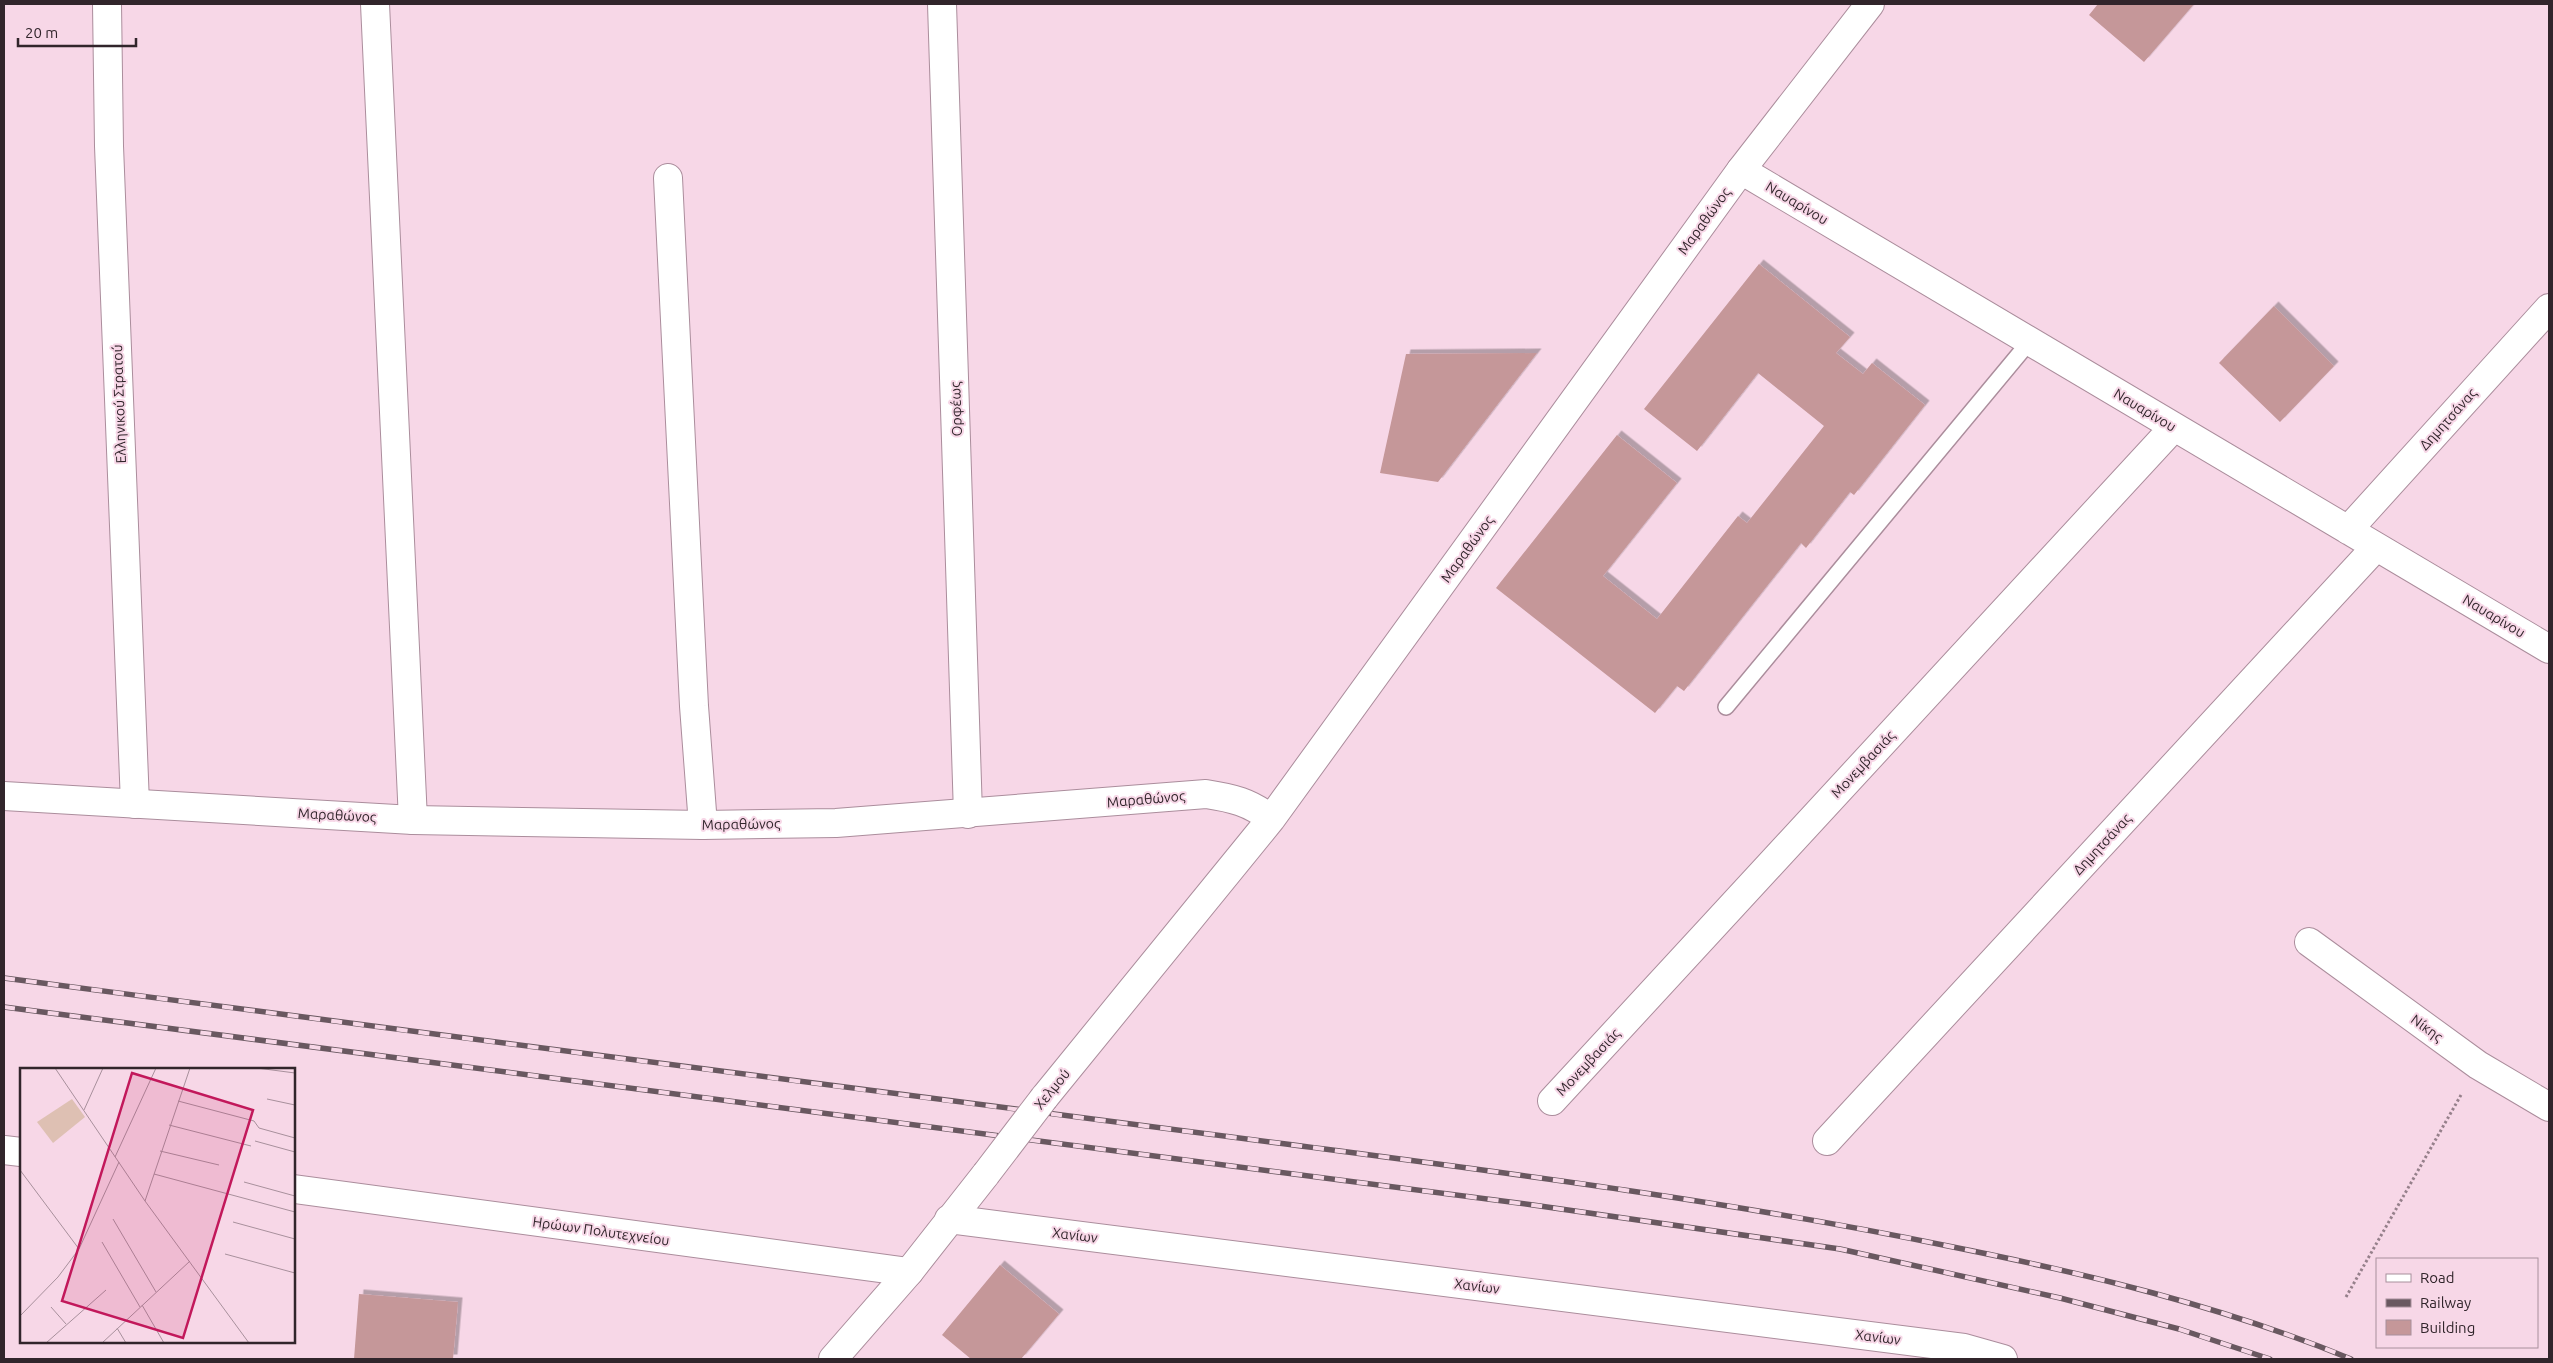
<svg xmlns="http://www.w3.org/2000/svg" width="2553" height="1363" viewBox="0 0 2553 1363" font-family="Ubuntu,sans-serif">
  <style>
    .building { fill: #c59799; filter: url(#shadow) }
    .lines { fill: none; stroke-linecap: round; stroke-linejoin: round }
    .service-casing { stroke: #ab8d9c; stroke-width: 18 }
    .minor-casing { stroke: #ab8d9c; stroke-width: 30 }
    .tertiary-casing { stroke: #ab8d9c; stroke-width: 30 }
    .primary-casing { stroke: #ab8d9c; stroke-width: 30 }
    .path { stroke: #96808b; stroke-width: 3; stroke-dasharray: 2.5 2.5; stroke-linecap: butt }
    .service { stroke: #fff; stroke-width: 15 }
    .minor { stroke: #fff; stroke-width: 28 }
    .tertiary { stroke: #fff; stroke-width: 28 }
    .primary { stroke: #fff; stroke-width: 28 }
    .rail-casing { stroke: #695860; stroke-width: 5.5 }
    .rail { stroke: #f7d7e7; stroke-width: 4; stroke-dasharray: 11; stroke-linecap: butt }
    .primary-bridge-casing { stroke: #ab8d9c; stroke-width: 30; stroke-linecap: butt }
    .primary-bridge { stroke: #fff; stroke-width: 28 }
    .labels { text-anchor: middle; stroke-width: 4; stroke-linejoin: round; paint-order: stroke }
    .street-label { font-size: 14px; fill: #31252b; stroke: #f7d7e7 }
    .inset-road { fill: none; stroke: #a8909c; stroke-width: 1 }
    .view { fill: #c2185b; fill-opacity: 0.15; stroke: #c2185b; stroke-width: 2.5 }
    .inset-edge { fill: none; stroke: #31252b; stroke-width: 2.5 }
  </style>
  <defs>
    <filter id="shadow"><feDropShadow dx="4.5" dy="-4.5" stdDeviation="0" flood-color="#0004"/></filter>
  </defs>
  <rect width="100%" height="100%" fill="#f7d7e7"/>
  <path class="building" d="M2098,4H2194L2144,62L2089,15Z
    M1759,264L1850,337L1836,353L1863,374L1872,363L1925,405L1854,495L1850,492L1806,548L1801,543L1684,691L1677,686L1655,713L1496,588L1617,435L1677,483L1603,576L1657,619L1738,516L1747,523L1824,426L1758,373L1697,451L1644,409Z
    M2274,306L2334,366L2280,422L2219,363Z
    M1537,353L1438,482L1380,473L1406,354Z
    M1000,1265L1059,1314L1021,1359H971L942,1335Z
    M359,1294L458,1302L453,1359H354Z"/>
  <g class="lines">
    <g class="service-casing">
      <path id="service" d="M1726,707L2030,341"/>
    </g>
    <g class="minor-casing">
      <path id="minor" d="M107,4L109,146L135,804
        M375,4L413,820
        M942,4L968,814
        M1741,170L2549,649
        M668,178L694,706L703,825
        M2348,530L2549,308
        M2309,942L2478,1065L2549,1107
        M1552,1101L2174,427
        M1827,1141L2376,547
        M949,1219L1964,1348L2003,1359"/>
    </g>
    <g class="tertiary-casing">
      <path id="tertiary" d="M4,1150L21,1152
        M294,1189L909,1272"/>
    </g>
    <g class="primary-casing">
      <path id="primary" d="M4,796L413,820L703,825L836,823L1206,794C1232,798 1250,802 1271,819
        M1044,1098L1271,819L1741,170L1870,4
        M833,1359L909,1272L986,1174"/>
    </g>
    <path class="path" d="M2346,1297L2461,1095"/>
    <use href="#service" class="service"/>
    <use href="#minor" class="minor"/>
    <use href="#tertiary" class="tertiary"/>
    <use href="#primary" class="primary"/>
    <g class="rail-casing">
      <path id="rail" d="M4,978C431,1034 858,1089 1286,1144C1507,1173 1729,1201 1948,1246C2084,1273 2222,1306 2351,1359
        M4,1007L1533,1205L1840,1249L2060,1298L2179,1329L2270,1359"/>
    </g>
    <use href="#rail" class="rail"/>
    <g class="primary-bridge-casing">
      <path id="primary-bridge" d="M986,1174L1044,1098"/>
    </g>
    <use href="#primary-bridge" class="primary-bridge"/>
  </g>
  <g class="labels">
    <g class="street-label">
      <text transform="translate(1797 203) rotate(31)" y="5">Ναυαρίνου</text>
      <text transform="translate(1704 221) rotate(-54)" y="5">Μαραθώνος</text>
      <text transform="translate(119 404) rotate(-92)" y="5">Ελληνικού Στρατού</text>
      <text transform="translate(956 409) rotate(-92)" y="5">Ορφέως</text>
      <text transform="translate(2145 410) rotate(31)" y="5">Ναυαρίνου</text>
      <text transform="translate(2448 419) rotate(-48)" y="5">Δημητσάνας</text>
      <text transform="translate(1467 549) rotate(-54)" y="5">Μαραθώνος</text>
      <text transform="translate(2494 616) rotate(31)" y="5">Ναυαρίνου</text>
      <text transform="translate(1863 764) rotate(-47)" y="5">Μονεμβασιάς</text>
      <text transform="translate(1146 799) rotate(-5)" y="5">Μαραθώνος</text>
      <text transform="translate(337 815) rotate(3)" y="5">Μαραθώνος</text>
      <text transform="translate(741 824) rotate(-1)" y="5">Μαραθώνος</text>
      <text transform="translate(2102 844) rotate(-47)" y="5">Δημητσάνας</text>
      <text transform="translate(2427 1028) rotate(36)" y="5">Νίκης</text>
      <text transform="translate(1588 1062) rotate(-47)" y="5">Μονεμβασιάς</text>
      <text transform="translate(1052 1089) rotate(-51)" y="5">Χελμού</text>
      <text transform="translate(601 1231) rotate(8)" y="5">Ηρώων Πολυτεχνείου</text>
      <text transform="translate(1075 1235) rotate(7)" y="5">Χανίων</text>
      <text transform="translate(1477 1286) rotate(7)" y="5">Χανίων</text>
      <text transform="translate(1878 1337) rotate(7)" y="5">Χανίων</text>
    </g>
  </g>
  <g transform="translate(20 1068)">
    <rect width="275" height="275" fill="#f7d7e7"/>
    <path d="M52,31L65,49L33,75L17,54Z" fill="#dec0b3"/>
    <path class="inset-road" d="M35,0L125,133L229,275M237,0L275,5M247,31L275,37M158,33L234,53L239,60L275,70M64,42L83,0M149,57L231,78M235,73L275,84M140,83L199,97M95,89L136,0M0,102L59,181M134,106L275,144M224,114L275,128M125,133L170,0M93,151L136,224M213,154L275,171M82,174L120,239M205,186L275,205M122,237L144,275M31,239L46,256M0,248L38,209L59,181L99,94M97,260L106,275M26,275L86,222M82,275L170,193"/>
    <path class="view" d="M112,5L233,42L163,270L42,233Z"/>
    <rect width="275" height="275" class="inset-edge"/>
  </g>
  <rect width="2553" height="1363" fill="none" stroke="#31252b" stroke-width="10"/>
  <rect x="2376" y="1258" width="162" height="90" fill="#f7d7e7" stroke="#a8909c"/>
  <rect x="2386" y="1274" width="25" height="8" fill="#ffffff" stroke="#a8909c"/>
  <text x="2420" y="1283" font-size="15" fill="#31252b">Road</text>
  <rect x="2386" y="1299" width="25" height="8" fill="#695860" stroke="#a8909c"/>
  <text x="2420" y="1308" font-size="15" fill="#31252b">Railway</text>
  <rect x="2386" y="1320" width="25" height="15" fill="#c59799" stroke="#a8909c"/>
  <text x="2420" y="1333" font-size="15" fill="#31252b">Building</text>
  <path d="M18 38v8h118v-8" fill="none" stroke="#31252b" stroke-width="2.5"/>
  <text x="25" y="38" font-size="15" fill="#31252b" stroke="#f7d7e7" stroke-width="4" paint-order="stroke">20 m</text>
</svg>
